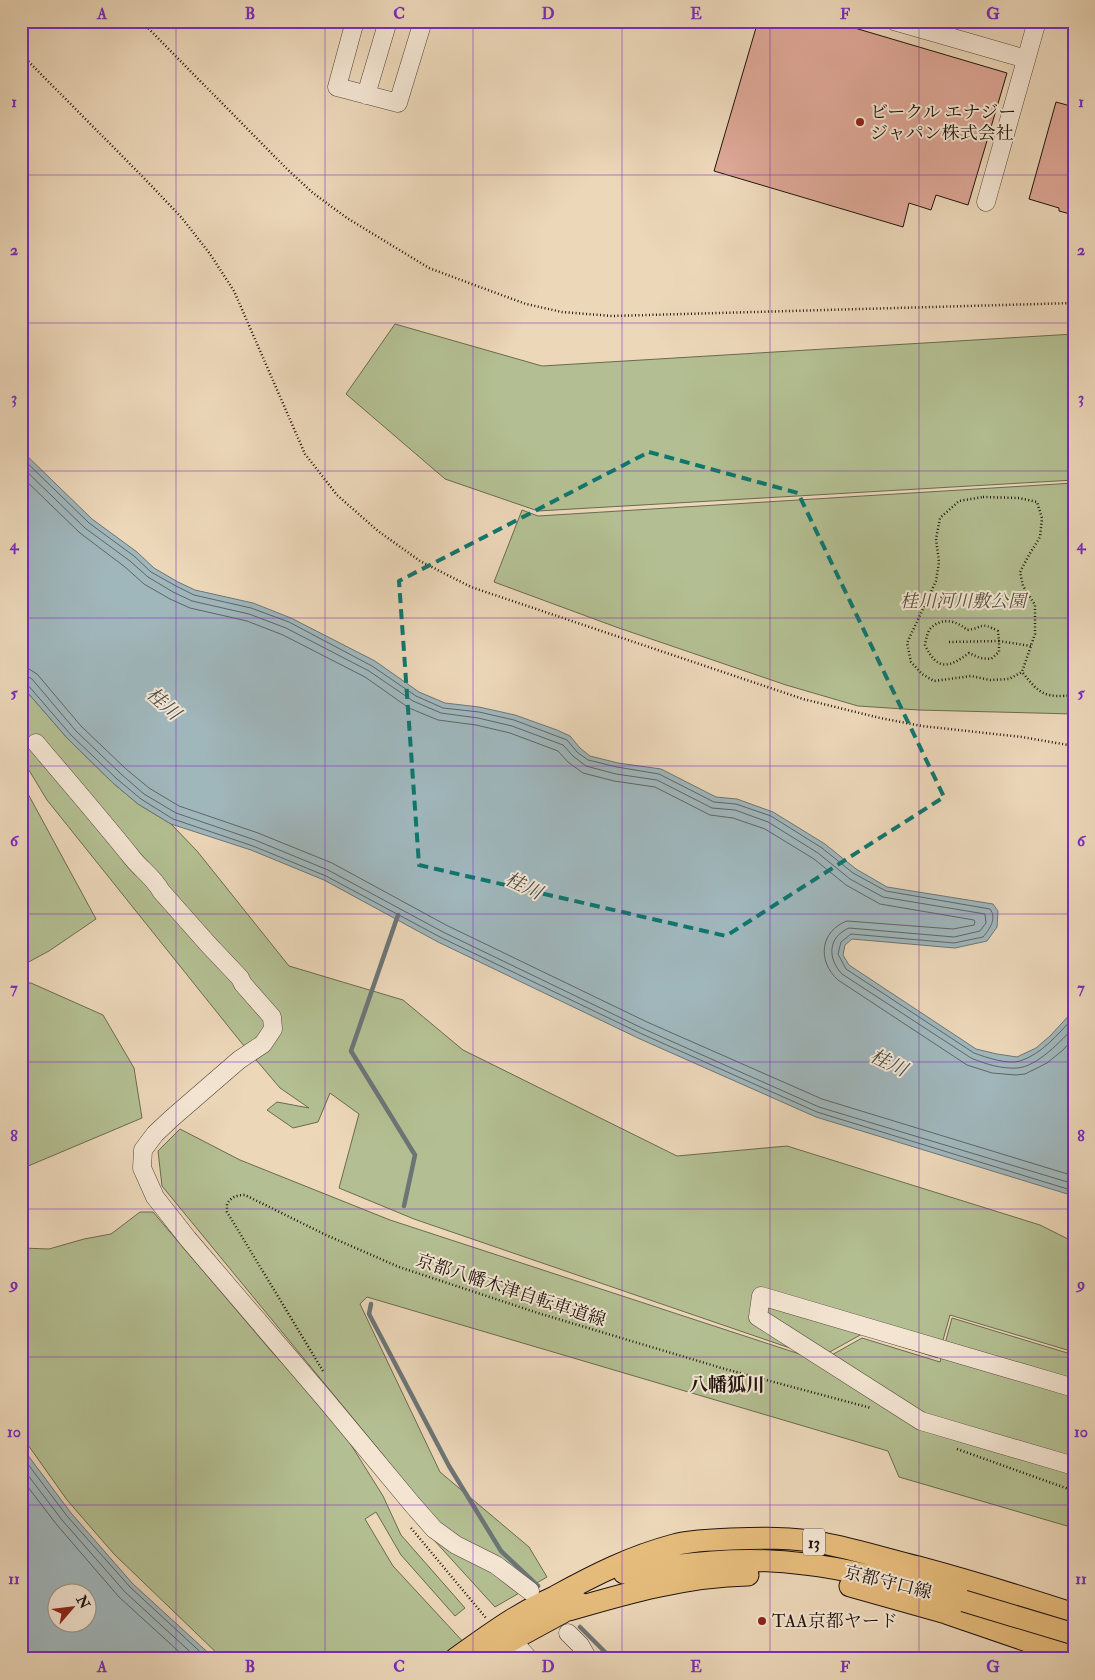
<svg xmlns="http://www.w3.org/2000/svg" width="1095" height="1680" viewBox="0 0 1095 1680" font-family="'IM FELL Double Pica','Noto Serif JP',serif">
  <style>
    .green { fill: #b3bf92; stroke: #6a6a50 }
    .water { fill: #9fb6bb; stroke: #6c7576; fill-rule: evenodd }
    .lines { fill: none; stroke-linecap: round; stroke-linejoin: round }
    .shore { stroke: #606565; stroke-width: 1 }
    .stream { stroke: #6c7576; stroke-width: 4.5 }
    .building { fill: #dda796; stroke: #20140f }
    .minor-casing { stroke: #53453a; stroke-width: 19 }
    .major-casing { stroke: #20140f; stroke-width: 23 }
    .path { stroke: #20140f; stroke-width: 2.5; stroke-dasharray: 1 2.5; stroke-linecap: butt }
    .minor { stroke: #f3e5d2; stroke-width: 18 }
    .major { stroke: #e6bc7c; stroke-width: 21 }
    .major-bridge-casing { stroke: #20140f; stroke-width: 23; stroke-linecap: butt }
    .major-bridge { stroke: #e6bc7c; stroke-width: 21 }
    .marked { fill: none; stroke: #0f766e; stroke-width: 4; stroke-dasharray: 10 6; stroke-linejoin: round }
    .grid { fill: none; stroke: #7b2cbf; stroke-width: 1; stroke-opacity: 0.55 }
    .poi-dot { fill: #8f2418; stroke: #f3e5d2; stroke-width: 2 }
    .labels { text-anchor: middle; stroke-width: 4; stroke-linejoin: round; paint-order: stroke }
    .shield { fill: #f3e5d2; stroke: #5f534a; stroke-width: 1 }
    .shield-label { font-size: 16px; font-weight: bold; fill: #20140f }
    .poi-label { font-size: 18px; fill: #20140f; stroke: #f3e5d2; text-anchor: start }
    .park-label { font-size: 18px; font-style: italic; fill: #53503d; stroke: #f3e5d2 }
    .street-label { font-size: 18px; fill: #20140f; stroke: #f3e5d2 }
    .water-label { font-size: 19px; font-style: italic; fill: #4c4d4b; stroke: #f3e5d2 }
    .neighbourhood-label { font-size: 19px; font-weight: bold; fill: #20140f; stroke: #f3e5d2 }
    .neatline { fill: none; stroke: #7b2cbf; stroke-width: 2 }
    .grid-label { font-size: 16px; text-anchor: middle; font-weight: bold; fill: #7b2cbf }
  </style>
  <rect width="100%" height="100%" fill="#ecd7b9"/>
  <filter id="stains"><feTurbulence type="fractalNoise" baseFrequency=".004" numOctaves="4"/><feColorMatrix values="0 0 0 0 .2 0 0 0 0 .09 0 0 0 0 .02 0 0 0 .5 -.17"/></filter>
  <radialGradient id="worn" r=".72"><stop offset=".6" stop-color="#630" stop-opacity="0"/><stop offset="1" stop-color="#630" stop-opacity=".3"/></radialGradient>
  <path class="green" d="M395,324L542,366L1074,334V480L538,511L445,479L346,394Z
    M1074,483V714L919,710L858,706L786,685L616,627L494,582L522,510L538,516Z
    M21,685L68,739L113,783L138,804L171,824L197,851L289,966L403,1000L463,1050L677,1156L787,1146L1040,1225L1074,1242V1352L950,1315L938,1358L862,1334L819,1358L414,1219L339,1188L359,1114L330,1093L318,1122L293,1128L267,1110L277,1102L309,1108L280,1088L240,1041L47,800L21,757Z
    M21,781L96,919L49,951L21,966Z
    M31,983L103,1015L134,1068L142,1118L21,1169V984Z
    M180,1129L240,1160L390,1220L821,1361L862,1338L940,1362L952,1318L1074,1355V1528L899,1477L888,1451L367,1297L360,1304L440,1472L529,1547L547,1577L495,1607L422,1527L384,1456L162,1186L158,1151Z
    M140,1212H153L272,1352L338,1424L383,1496L401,1535L465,1608L455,1616L401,1555L376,1512L365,1519L393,1566L479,1659H223L114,1554L67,1500L21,1435V1248L49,1249L84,1239L111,1234Z"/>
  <path class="water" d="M21,450L92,519L137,552L154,568L178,582L195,590L253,603L291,618L375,661L419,692L445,703L479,707L515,715L557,730L570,736L580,748L590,756L618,763L661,769L716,797L737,799L773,812L825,844L856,869L887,887L993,904L998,911L997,927L987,941L955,948L852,939L845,945L843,955L849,965L976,1049L997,1054L1017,1057L1036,1048L1050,1036L1074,1010V1196L816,1117L640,1039L438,942L324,880L251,850L171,824L138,804L113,783L68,739L21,685Z
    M21,1446L71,1513L133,1584L215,1659H21ZM58,1592H88V1622H58Z"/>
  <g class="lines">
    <path class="shore" d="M21,457L89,523L134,556L151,572L176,586L194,595L251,608L289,622L372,666L416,696L443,708L479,712L514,720L567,740L577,752L588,760L617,767L659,774L714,802L736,804L771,816L822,848L853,873L886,891L990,909C997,918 990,929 983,937L954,943L851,934L841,942L838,954L846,969L974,1053C985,1057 1008,1065 1020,1061C1042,1054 1058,1034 1074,1017
      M21,466L85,528L130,561L148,577L173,592L192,601L249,614L286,628L369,671L413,701L441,713L478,718L512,726L563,745L573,756L586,766L616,774L657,780L712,808L735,810L768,822L818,853L850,879L883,897L985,914L986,923L980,931L954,937L849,928C828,937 827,958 842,974L971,1058C985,1064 1002,1069 1017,1068C1037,1067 1062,1040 1074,1027
      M21,476L80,533L125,567L144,584L170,599L190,608L247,621L283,635L365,677L409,708L438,720L476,725L510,733L558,751L568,762L583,773L614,781L655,787L710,815L733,818L765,829L814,859L846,885L880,904L974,920L975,922L974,925L953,929L847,921C820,931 817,961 838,980L967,1065L992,1073L1016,1075L1025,1074L1047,1063L1063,1050L1074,1038
      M21,668L29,669L37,674L81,726L126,769L149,788L179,806L258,833L332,863L446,925L647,1022L822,1099L1074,1176
      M21,676H27L32,679L76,731L121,774L144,794L176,813L255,840L328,870L443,932L644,1029L819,1107L1074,1184
      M21,682L27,684L71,735L117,779L141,799L173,819L253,846L326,876L440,937L642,1034L817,1112L1074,1191
      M21,1455L67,1516L130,1587L208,1659
      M21,1466L62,1520L125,1592L198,1659
      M21,1478L57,1525L119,1597L187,1659"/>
    <path class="stream" d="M398,915L351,1051L415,1155L404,1206
      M371,1304L369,1314L449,1466L501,1551L538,1586
      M580,1627L612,1659"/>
  </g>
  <path class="building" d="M758,21H831L1007,73L968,205L936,195L931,210L909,203L903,227L714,171Z
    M1056,102L1074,107V215L1059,211V208L1029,199Z"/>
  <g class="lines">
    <g class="minor-casing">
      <path id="minor" d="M355,21L337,87L398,103L423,21
        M894,21L1026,59
        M366,95L388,21
        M986,202L1037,21
        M36,743C68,781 101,819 133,859C142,870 154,878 161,891L207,943L240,978L243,984L272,1017L273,1029L263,1044L239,1060L172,1118L155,1134L143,1150L142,1168L155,1197L188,1239L324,1398L412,1504L434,1529L456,1545L496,1565L530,1591
        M1074,1388L761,1296L758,1317L921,1421L1074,1466
        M568,1633L580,1645L588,1659
        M512,1640L529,1659"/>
    </g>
    <g class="major-casing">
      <path id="major" d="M624,1573C640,1568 656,1568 672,1566C716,1560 761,1558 805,1564C859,1570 911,1587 964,1601
        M850,1586L946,1613L1074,1657
        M556,1596C594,1575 632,1556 674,1545C692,1540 713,1540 731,1539C761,1538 792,1537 822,1543C854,1549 886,1559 918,1567C970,1581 1022,1597 1074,1614
        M569,1610C627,1593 687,1576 748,1575
        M455,1659C491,1633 528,1606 569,1591
        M485,1659L512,1640L580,1603"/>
    </g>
    <path class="path" d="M141,21L287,169L313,193L347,218L429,268L469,283L526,304L562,312L612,316L1074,303
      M21,54L142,176L182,218L210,254L234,291L305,454L337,495L378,531L420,561L471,587L803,699L880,718L922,726L1022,737L1074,746
      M983,497L1019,498L1037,502L1042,518L1040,537L1029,555L1020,572L1023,586L1035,605V634L1022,672L1009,679L990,680L971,676L934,681L922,674L911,662L907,643L936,581L939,562L936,539L940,518L959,501Z
      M949,642L999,641V652L991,659L980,658L969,653C949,668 937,671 925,645C926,640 927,633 930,629C941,617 956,620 967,630C984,628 979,621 998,631L999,641L1031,646
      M1023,673C1040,695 1046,698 1074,695
      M323,1371L227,1212V1204C231,1197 237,1195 245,1195L326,1235L399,1267L541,1314L725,1369L871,1408
      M957,1449L1074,1491
      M411,1528L486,1618"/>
    <use href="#minor" class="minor"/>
    <use href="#major" class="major"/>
    <g class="major-bridge-casing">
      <path id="major-bridge" d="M964,1601L1074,1634"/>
    </g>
    <use href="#major-bridge" class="major-bridge"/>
  </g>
  <path class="marked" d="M649,452L798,493L944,797L726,936L419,865L399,581Z"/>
  <path class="grid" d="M176,21V1659M325,21V1659M473,21V1659M622,21V1659M770,21V1659M919,21V1659M21,175H1074M21,323H1074M21,471H1074M21,618H1074M21,766H1074M21,914H1074M21,1062H1074M21,1209H1074M21,1357H1074M21,1505H1074"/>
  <g class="poi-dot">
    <circle cx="860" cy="122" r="5"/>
    <circle cx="762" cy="1621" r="5"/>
  </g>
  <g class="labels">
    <rect class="shield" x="803" y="1528.5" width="22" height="27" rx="4"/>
    <g class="shield-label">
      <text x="814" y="1548">13</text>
    </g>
    <g class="poi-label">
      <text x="870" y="118">ビークル エナジー<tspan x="870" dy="21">ジャパン株式会社</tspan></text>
      <text x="772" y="1627">TAA京都ヤード</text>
    </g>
    <g class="park-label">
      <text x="963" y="607">桂川河川敷公園</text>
    </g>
    <g class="street-label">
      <text transform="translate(511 1290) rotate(18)" y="6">京都八幡木津自転車道線</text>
      <text transform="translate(888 1582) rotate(14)" y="6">京都守口線</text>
    </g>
    <g class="water-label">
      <text transform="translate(164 703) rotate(42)" y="7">桂川</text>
      <text transform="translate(524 885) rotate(26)" y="7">桂川</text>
      <text transform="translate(889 1062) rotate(26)" y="7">桂川</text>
    </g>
    <g class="neighbourhood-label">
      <text x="727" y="1391">八幡狐川</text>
    </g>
  </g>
  <rect width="1095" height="1680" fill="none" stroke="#ecd7b9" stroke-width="55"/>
  <g transform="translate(72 1608) rotate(62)"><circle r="24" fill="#f3e5d2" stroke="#9f9184"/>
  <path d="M0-4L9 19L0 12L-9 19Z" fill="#8f2418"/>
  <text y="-8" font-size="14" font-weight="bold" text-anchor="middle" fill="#20140f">N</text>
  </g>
  <rect x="28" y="28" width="1040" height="1624" class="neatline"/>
  <g class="grid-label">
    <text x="102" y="19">A</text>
    <text x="250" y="19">B</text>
    <text x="399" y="19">C</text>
    <text x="548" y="19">D</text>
    <text x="696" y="19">E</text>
    <text x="845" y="19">F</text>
    <text x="993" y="19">G</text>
    <text x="14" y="107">1</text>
    <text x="1081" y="107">1</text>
    <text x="14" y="255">2</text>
    <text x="1081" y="255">2</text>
    <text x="14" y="403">3</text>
    <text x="1081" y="403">3</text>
    <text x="14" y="550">4</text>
    <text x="1081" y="550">4</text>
    <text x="14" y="698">5</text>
    <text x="1081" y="698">5</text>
    <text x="14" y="846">6</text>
    <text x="1081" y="846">6</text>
    <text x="14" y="993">7</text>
    <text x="1081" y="993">7</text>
    <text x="14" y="1141">8</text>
    <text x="1081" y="1141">8</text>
    <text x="14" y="1289">9</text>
    <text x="1081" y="1289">9</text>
    <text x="14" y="1437">10</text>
    <text x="1081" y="1437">10</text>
    <text x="14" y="1584">11</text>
    <text x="1081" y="1584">11</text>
    <text x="102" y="1672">A</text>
    <text x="250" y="1672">B</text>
    <text x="399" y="1672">C</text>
    <text x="548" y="1672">D</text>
    <text x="696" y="1672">E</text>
    <text x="845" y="1672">F</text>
    <text x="993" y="1672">G</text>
  </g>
  <rect width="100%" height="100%" filter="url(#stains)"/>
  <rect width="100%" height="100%" fill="url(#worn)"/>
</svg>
